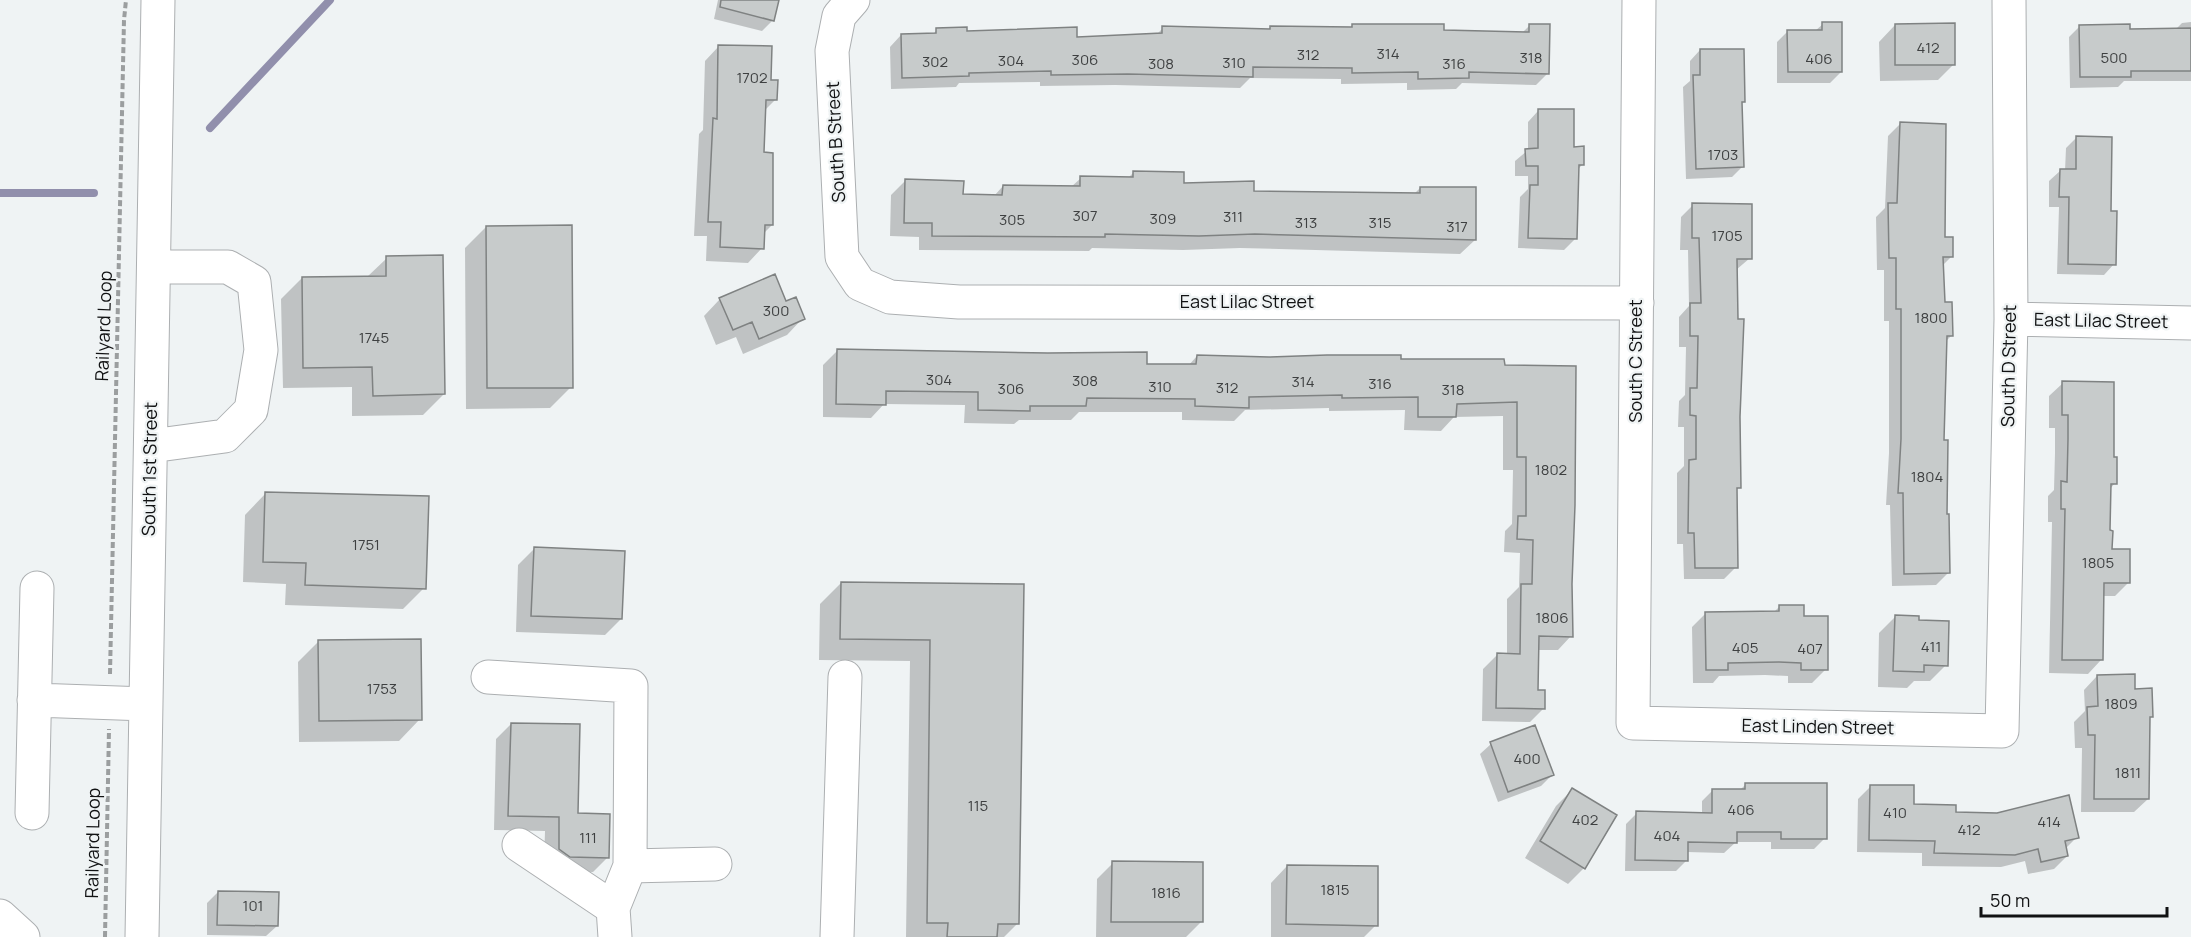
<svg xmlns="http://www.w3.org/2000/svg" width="2191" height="937" viewBox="0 0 2191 937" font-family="Manrope,sans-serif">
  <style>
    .shadow { fill: #0003 }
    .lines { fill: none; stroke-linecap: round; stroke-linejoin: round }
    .stream { stroke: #918fac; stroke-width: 8 }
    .building { fill: #c7cbcb; stroke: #7f8282; stroke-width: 1.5 }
    .minor-casing { stroke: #acafb1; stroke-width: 35 }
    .path { stroke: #9b9e9f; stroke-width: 4; stroke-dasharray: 6 3; stroke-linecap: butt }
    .minor { stroke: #fff; stroke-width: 33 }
    .labels { text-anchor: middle; stroke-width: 4.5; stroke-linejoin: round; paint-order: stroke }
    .number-label { font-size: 15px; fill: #3e4041 }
    .street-label { font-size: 18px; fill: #111213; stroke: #eff3f4 }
  </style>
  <rect width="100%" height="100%" fill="#eff3f4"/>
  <path class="shadow" d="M718,0H778L773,20L762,31L714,19Z
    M2191,22V81H2124L2118,87L2070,88L2069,37L2080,26L2129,30H2175L2182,23Z
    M1823,24L1841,72L1830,83H1777V42L1788,31H1815Z
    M1530,25L1548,73L1536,85L1462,83L1456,89L1407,90V83L1341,84V79L1250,78L1240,88L1115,85L1040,86V82L959,83L956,87L891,89L890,47L901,35H932L937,30L1075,39L1156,35L1163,28L1269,30L1350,28L1352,26L1442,32L1522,33Z
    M1895,25L1954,64L1938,80L1880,81L1879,42Z
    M719,46L776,99L764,111L762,154L772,225L763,234L762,248L748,263L706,261L707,236H694L699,134L703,130L705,61Z
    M1700,50L1743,101L1741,104L1743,166L1732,177L1686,179L1683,87L1690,81V61Z
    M1538,111L1572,148L1582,165L1577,170L1575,239L1564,250L1518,248L1520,197L1528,189V176H1515V161L1528,150V122Z
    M1900,124L1952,256L1942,266L1943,304L1952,335L1945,342L1943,442L1949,572L1936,585L1892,586L1890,505H1886L1889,453V321H1884V270H1877L1876,217L1885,208L1888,136Z
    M2076,138L2109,213L2114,264L2104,275L2057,274L2059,207H2049V181L2060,171H2065L2066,148Z
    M1133,173L1182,184L1253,193L1414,194L1420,188L1475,240L1460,254L1240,248L1183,250L1092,248L1089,251L919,250V237L890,236L891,195L905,181L962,195L994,196L1003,186L1071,187L1081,178L1127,179Z
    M1693,205L1750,258L1736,270L1739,487L1735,491L1736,567L1724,579H1684L1683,544H1677V473L1684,466V427H1678L1679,401L1685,395L1686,347H1679V317L1689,306L1688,250H1680L1681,217Z
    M486,227L571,387L550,408L466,409L465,248Z
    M387,258L444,394L423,415L352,416V387L283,388L281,299L302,278L367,277Z
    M720,299L786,303L803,318L787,335L743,354L736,337L716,345L704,316Z
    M837,351L1146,366H1188L1197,356L1399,360L1503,367L1574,368L1570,584L1571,636L1558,650H1537V691L1544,708L1530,722L1482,721L1483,669L1497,655H1507V599L1519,587L1520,553L1504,552L1505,531L1512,524L1513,470H1503V416L1454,417L1441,431L1404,430L1405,410L1329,411V408L1245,410L1234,421L1182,420V412H1079L1071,420H1019L1014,424L964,423L965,405L884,404L871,418L823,417V365Z
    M2063,383L2112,458L2115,483L2110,489L2108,532L2111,551L2128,583L2115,596H2102L2101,660L2088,674L2049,673L2052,522H2048V496L2054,490L2055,453V428H2049V396Z
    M266,493L424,588L403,609L285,605L286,584L243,582L245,515Z
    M534,549L621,619L605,635L516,632L518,565Z
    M841,583L1022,585L1017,924L1004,937H906L910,661L819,660L820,604Z
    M1780,606L1803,618L1826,669L1812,683H1788V676L1765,675L1719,676L1713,683H1693L1692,627L1706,613L1774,612Z
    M1895,617L1946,665L1930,681H1914L1907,688L1878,687L1879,633Z
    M319,641L420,719L399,741L299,742L298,662Z
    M2097,676L2134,690L2152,716L2149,719L2148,799L2134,812H2081L2082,748H2075L2074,722L2085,711L2084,690Z
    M511,724L608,857L593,872L555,871L544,864L545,831L494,830L496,739Z
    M1491,744L1552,775L1541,786L1498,802L1480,754Z
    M1746,784L1825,838L1814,849H1771V842H1736L1724,853L1687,852L1686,861L1676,871H1625L1626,824L1637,813L1702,814V801L1713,790L1739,791Z
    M1870,787L1913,805L2077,837L2065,849L2067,856L2054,869L2028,874L2025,861L2001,867L1922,866V853L1857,852L1858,799Z
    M1572,790L1584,868L1568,884L1525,858L1556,806Z
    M1113,863L1201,922L1186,937H1096L1097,879Z
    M1287,866L1376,925L1364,937H1271V883Z
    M218,892L277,926L266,936L207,935V903Z"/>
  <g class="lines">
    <path class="stream" d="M210,128L330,0
      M0,193H94"/>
  </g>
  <path class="building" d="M721,0H779L774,21L720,7Z
    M1822,22H1842V72H1788L1787,30H1822Z
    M1955,23V65H1895V24Z
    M1352,24H1444V30L1529,32V24H1550L1549,74L1469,72V78L1418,79V72L1352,73V68L1253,67V77L1128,74L1051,75V71L969,73V76L902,78L901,34L936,33V28L967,27V31L1077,27V37L1162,33V26L1270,29V26L1352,27Z
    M2130,24V29L2191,28V71H2131V77H2080L2079,25Z
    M718,45L772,46L771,80H778L777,100H766L764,152L773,153V225H765L764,249L720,247L721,222H708L713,118L717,119Z
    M1700,49H1744L1745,102H1742L1744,167L1696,169L1693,75H1700Z
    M1538,109H1574V147L1584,146V165H1579L1577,239L1528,238L1530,185H1538V166H1526L1525,149L1538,148Z
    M1900,122L1946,124L1945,237H1953V257H1943L1945,302H1952L1953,336H1947L1944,440H1948L1947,514H1949L1950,573L1904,574L1903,493H1898L1901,439V309H1896V258H1889L1888,203H1897Z
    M2076,136L2112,137L2111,211H2117L2116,265L2068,264L2069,197H2059L2060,169H2076Z
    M1133,171L1184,172V183L1254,181V191L1420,193V187H1476V240L1255,234L1199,236L1105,234V237L932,236V223H904L905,179L964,181L963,194L1002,195L1003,185L1080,186V176L1133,177Z
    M1692,203L1752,204V259H1737L1738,319H1744L1740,417L1741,488H1737L1738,568H1695L1694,533H1688L1689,460L1696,459V416L1690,415V388H1697L1698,336H1690V303H1701L1699,238H1692Z
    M572,225L573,388H487L486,226Z
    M443,255L445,394L373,396L372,367L303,368L302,277L386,276V256Z
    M775,274L786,301L796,297L805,319L759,339L752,322L733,330L719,298Z
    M837,349L1048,353L1147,352V364H1196L1197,355L1269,357L1327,355H1401V359H1504L1505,365L1576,366L1575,505L1572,584L1573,637L1539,636L1538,690H1545V709L1496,708L1497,653L1520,654L1521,584H1532L1533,540L1517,539L1518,516H1526V457H1517V402L1457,404L1456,417H1418V397L1342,398V395L1249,397V408L1195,406V399L1087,398L1086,406H1030V411L978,410V392L886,391V405L836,404Z
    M2062,381L2114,382V457H2117V484H2111L2110,530L2113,531L2112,549H2130V583H2104L2103,660H2062L2065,509H2061V481L2067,482L2068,439V415H2062Z
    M265,492L429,496L426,589L305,585L306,563L263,562Z
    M534,547L625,551L622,619L531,616Z
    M841,582L1024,584L1019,924H998L997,937H947L948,923H927L930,640L840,639Z
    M1779,605H1804V616H1828V670H1801V663L1779,662L1728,663V670H1706L1705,612L1779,611Z
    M1895,615L1919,616V620L1949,621L1948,666L1924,665V672L1893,671Z
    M421,639L422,720L319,721L318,640Z
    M2135,674V689L2152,688L2153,717H2150L2149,799H2094L2095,735H2088L2087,707L2098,706L2097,675Z
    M511,723L580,724L578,813L610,814L609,858L570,857L559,849V817L508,816Z
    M1535,725L1554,775L1508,792L1490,742Z
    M1745,783H1827V839H1781V832H1737V843L1688,842V861L1635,860L1636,811L1712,813V789H1745Z
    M1870,785H1914V804L1956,805V812L1997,813L2069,795L2079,838L2065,841L2068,856L2041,862L2038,849L2015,855L1934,853L1935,841L1869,840Z
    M1572,788L1617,815L1585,869L1540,841Z
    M1112,861L1203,862V922H1111Z
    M1287,865L1378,866V926L1286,924Z
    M218,891L279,892L278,926L217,925Z"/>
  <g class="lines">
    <g class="minor-casing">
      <path id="minor" d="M853,0L839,16L832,51L842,257L860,284L890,297L959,302L1637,303
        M1639,0L1633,723L2002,731L2011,319L2009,0
        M2011,319L2191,323
        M151,446L225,436L251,410L261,350L254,282L228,267H154
        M488,677L631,686L630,866L613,908
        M34,700L146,704
        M32,813L37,588
        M519,845L613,908L615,937
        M630,866L715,864
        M0,916L23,937
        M142,937L158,0
        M837,937L845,677"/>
    </g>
    <path class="path" d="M110,674L124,20L126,0
      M105,937L109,729"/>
    <use href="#minor" class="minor"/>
  </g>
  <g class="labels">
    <g class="number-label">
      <text x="1928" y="53">412</text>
      <text x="1388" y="59">314</text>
      <text x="1308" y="60">312</text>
      <text x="1531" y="63">318</text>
      <text x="2114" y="63">500</text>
      <text x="1819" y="64">406</text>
      <text x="1085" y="65">306</text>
      <text x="1011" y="66">304</text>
      <text x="935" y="67">302</text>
      <text x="1234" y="68">310</text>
      <text x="1161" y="69">308</text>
      <text x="1454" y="69">316</text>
      <text x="752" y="83">1702</text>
      <text x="1723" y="160">1703</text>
      <text x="1085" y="221">307</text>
      <text x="1233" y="222">311</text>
      <text x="1163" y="224">309</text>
      <text x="1012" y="225">305</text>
      <text x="1306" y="228">313</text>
      <text x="1380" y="228">315</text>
      <text x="1457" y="232">317</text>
      <text x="1727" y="241">1705</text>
      <text x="776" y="316">300</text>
      <text x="1931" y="323">1800</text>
      <text x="374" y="343">1745</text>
      <text x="939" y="385">304</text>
      <text x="1085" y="386">308</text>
      <text x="1303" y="387">314</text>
      <text x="1380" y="389">316</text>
      <text x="1160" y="392">310</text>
      <text x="1227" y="393">312</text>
      <text x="1011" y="394">306</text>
      <text x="1453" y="395">318</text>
      <text x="1551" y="475">1802</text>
      <text x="1927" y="482">1804</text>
      <text x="366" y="550">1751</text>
      <text x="2098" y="568">1805</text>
      <text x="1552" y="623">1806</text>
      <text x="1931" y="652">411</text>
      <text x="1745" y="653">405</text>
      <text x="1810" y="654">407</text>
      <text x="382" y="694">1753</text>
      <text x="2121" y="709">1809</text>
      <text x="1527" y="764">400</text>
      <text x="2128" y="778">1811</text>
      <text x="978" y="811">115</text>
      <text x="1741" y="815">406</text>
      <text x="1895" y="818">410</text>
      <text x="1585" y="825">402</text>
      <text x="2049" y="827">414</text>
      <text x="1969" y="835">412</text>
      <text x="1667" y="841">404</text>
      <text x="588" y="843">111</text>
      <text x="1335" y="895">1815</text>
      <text x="1166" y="898">1816</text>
      <text x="253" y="911">101</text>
    </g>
    <g class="street-label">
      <text transform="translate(836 142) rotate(-93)" y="6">South B Street</text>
      <text x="1247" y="308">East Lilac Street</text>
      <text transform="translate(2101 321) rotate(1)" y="6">East Lilac Street</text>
      <text transform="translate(104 326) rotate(-88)" y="6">Railyard Loop</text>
      <text transform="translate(1636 361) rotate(-90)" y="6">South C Street</text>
      <text transform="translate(2009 366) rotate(-89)" y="6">South D Street</text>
      <text transform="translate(150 469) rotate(-89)" y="6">South 1st Street</text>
      <text transform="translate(1818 727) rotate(1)" y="6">East Linden Street</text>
      <text transform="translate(93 843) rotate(-89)" y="6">Railyard Loop</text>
    </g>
  </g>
  <path d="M1981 907v9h186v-9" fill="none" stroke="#111213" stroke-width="3"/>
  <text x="1990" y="907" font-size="18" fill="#111213" stroke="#eff3f4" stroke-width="4.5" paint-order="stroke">50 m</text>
</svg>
